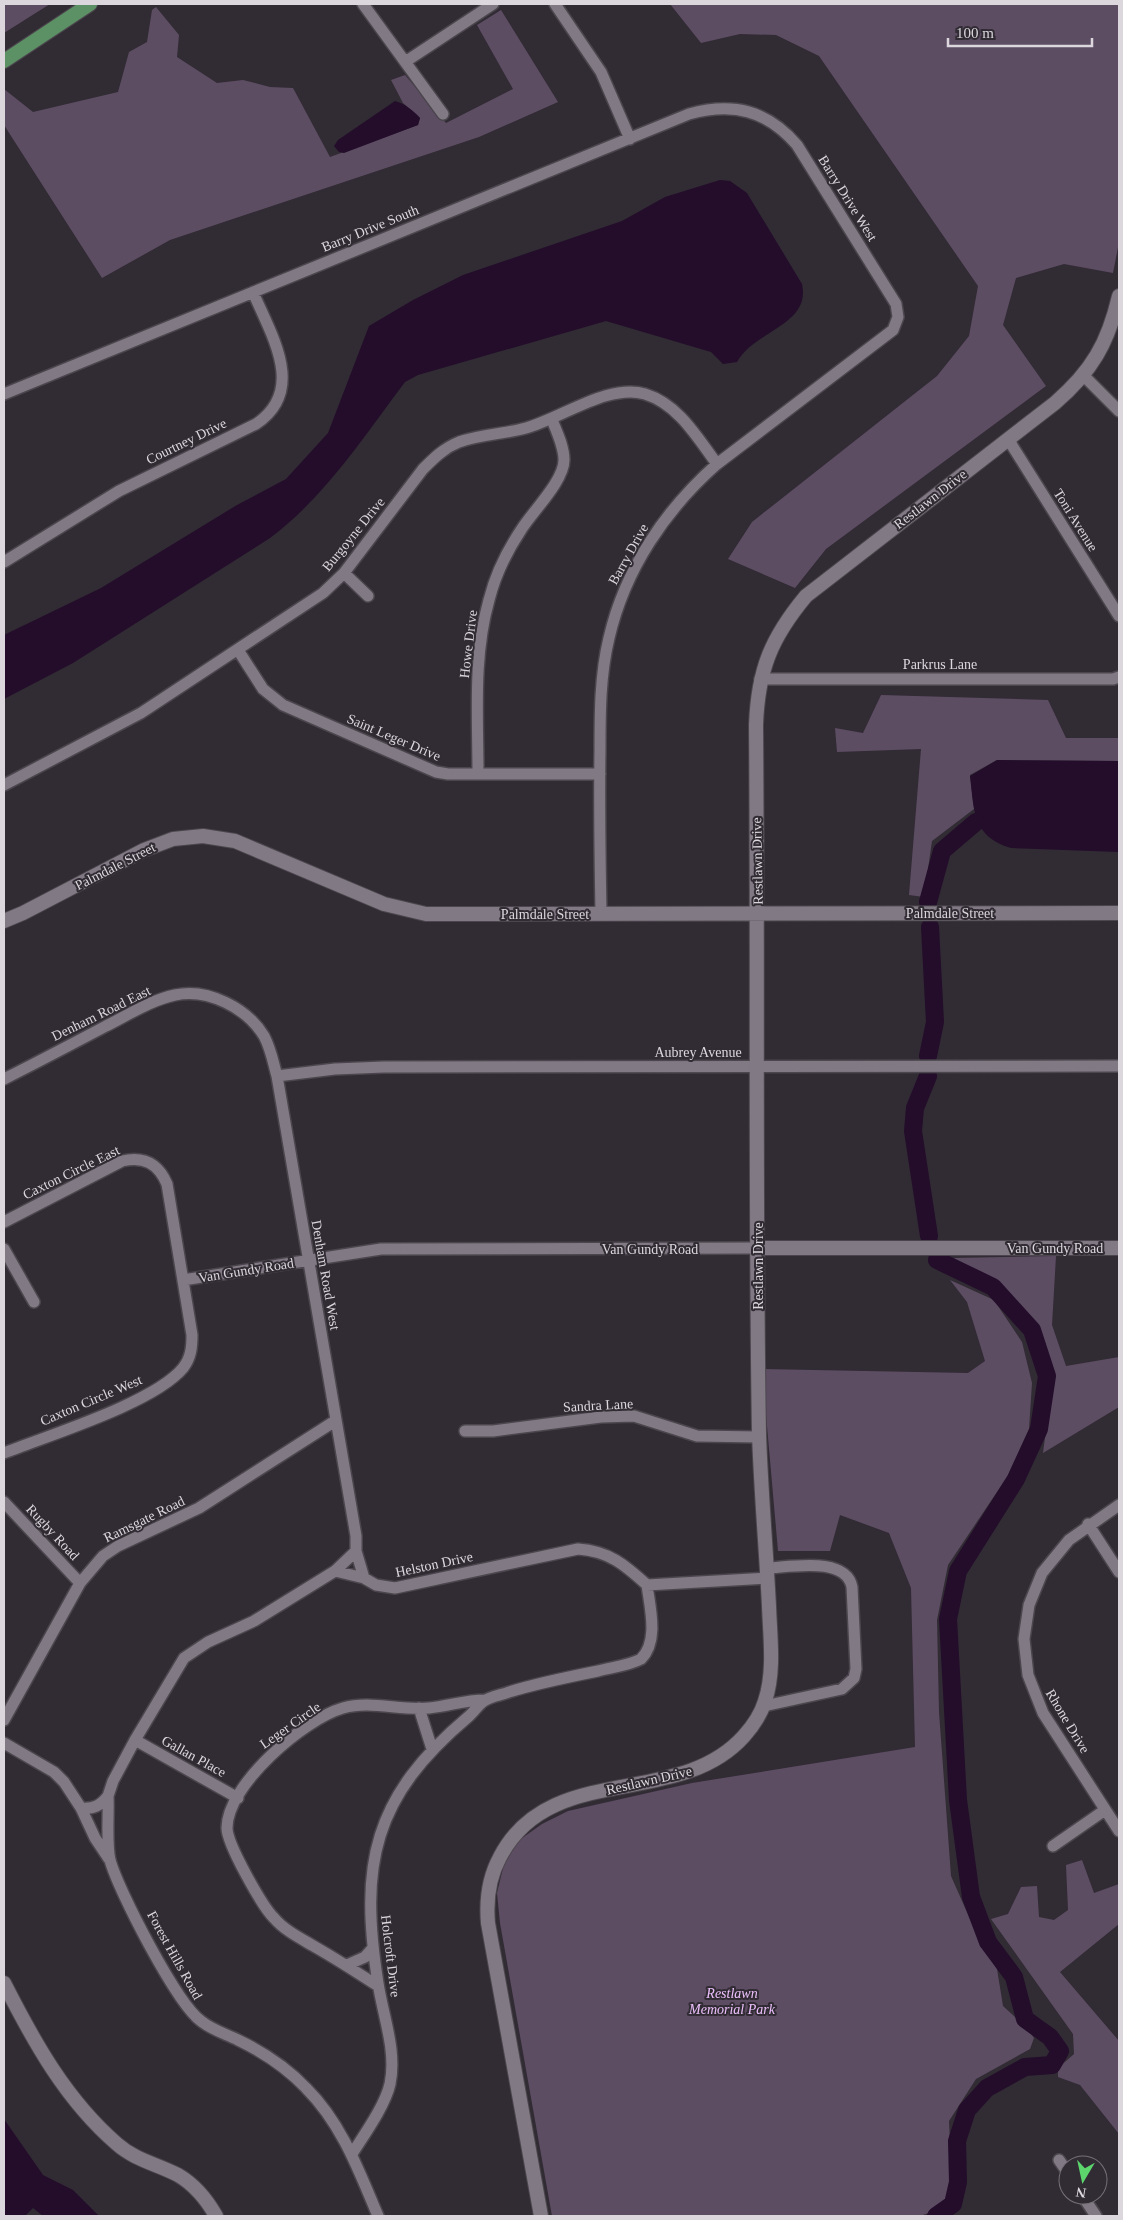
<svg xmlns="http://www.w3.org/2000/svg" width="1123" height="2220" viewBox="0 0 1123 2220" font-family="Georgia,serif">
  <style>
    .green { fill: #5d4d63 }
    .water { fill: #230d2a }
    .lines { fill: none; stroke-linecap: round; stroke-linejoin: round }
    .river { stroke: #230d2a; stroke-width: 18 }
    .minor-casing { stroke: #4b464d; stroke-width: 14 }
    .tertiary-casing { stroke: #4b464d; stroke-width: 16 }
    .primary-casing { stroke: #4b464d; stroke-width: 16 }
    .minor { stroke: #817984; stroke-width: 11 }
    .tertiary { stroke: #817984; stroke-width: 14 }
    .primary { stroke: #5c9065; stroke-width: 14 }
    .labels { text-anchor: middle; stroke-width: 4; stroke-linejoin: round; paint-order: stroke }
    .street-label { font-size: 14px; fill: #dbd7dd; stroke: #312b34 }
    .park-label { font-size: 14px; font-style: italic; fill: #ebc0fb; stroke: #312b34 }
  </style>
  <rect width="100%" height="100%" fill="#312b34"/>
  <path class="green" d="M4,4H50L4,33Z
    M670,4H1119V242L1113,273L1064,264L1016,278L1003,325L1046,386L826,549L795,588L728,559L752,522L937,376L969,336L978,286L819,56L776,35L740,34L701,43Z
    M156,7L179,35L177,57L217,83L243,80L270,87L293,88L330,157L418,125L420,118L403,103L391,80L405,75L446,123L513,89L477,25L501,10L558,102L479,137L170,240L102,278L4,125V89L33,112L118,92L129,52L147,42L152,10Z
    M881,695L1048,700L1066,738H1119V761L997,760L970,775L974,809L932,841L924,897L909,895L921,749L837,752L835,728L863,733Z
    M1056,1256L1052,1325L1066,1366L1119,1357V1407L1043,1453L1053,1376L1038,1327L996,1280L953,1258Z
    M950,1280L994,1300L1022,1342L1032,1383L1029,1429L1007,1477L948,1565L937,1620L939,1712L951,1876L981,1944L997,1969L1003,2006L1028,2029L1034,2038L1030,2049L976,2079L949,2121L952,2189L948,2201L940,2209L920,2216H552L500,1923L497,1893L504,1864L518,1841L542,1824L568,1811L692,1783L915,1747L911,1588L889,1533L840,1515L830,1551H778L762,1369L968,1373L985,1361L967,1302Z
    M1082,1860L1094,1893L1119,1884V1924L1060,1972L1119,2041V2134L1080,2085L1058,2077V2068L1074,2054L1073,2034L991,1919L1008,1914L1021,1887L1037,1886L1039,1917L1054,1920L1068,1910L1066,1865Z"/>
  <path class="water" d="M395,101C405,104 413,110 420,118L418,125L344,153L339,152L334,146L338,140Z
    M720,180L730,181L747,193L802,284C811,325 755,330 737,362L723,364L711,352L606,321L418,375L405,382C364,436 326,496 270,538L73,663L4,699V635L101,588L237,505L286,479L328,433L369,326L413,300L463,275L622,221L665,197Z
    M997,760L1119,761V852L1011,848C972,837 974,809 970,776Z
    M4,2119L43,2175L73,2190L99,2216H43L33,2208L25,2216H4Z"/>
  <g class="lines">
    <path class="river" d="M928,902L942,851L976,822
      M928,1056L935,1022L930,927
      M928,1076L915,1108L913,1131L929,1236
      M936,2216L953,2204L958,2182L957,2141L967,2110L987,2088L1025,2067L1052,2065L1060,2051L1050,2037L1025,2019L1014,1977L988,1942L971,1897L958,1800L948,1619L958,1571L1016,1479L1039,1429L1047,1376L1032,1330L993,1287L937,1260"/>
    <g class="minor-casing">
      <path id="minor" d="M363,4L443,114
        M555,4L601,72L630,139
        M405,62L493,4
        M1084,376L1119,411
        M4,394L689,114C733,102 767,110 797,145L896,304L898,317L893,330L717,464C665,510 625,569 609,638C600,675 600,713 600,751C599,805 600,859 601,913
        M1008,439L1119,616
        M4,562L119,491L256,424C307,390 271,335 253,292
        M344,573L368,596
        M238,650L263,689L283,705L436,772L448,774H600
        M760,679H1113L1119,677
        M478,774C478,716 473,656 489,600C495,576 507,551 521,530C532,512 564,481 564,460C564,447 557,432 552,420
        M4,785L141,713L323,593L344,573L423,469C434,458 444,448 459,442C481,434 505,434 526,428C562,418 609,383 645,394C678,404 697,437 717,464
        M277,1076L335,1069L384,1067L1119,1066
        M4,1079C38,1062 72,1044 106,1026C128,1015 151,1000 175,995C208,988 247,1008 264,1036C271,1049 273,1062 277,1076L356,1536V1551L364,1578L376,1585L395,1588L578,1549C609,1551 625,1565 647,1585L767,1578
        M4,1222L122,1161C144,1156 158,1163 167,1184L192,1335C192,1347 191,1358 183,1368C154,1403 49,1435 4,1453
        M4,1249L34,1302
        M183,1280L381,1249L758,1248
        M465,1431H493L601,1417L634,1416L697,1436L759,1437
        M4,1502L80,1583
        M1119,1505L1069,1540L1042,1573L1029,1605L1024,1639L1028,1675L1043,1713L1119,1831
        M1088,1524L1119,1572
        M335,1571L364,1578
        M764,1706L842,1689L854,1678L856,1669L852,1587C846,1556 791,1567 767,1568
        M419,1708L432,1749
        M4,1720L80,1583L103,1556L118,1546L199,1508L335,1421
        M135,1740L238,1798
        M4,1743L54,1772L64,1782L81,1808C94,1809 100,1806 108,1796C109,1814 106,1843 110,1860C118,1890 177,2004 201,2021C212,2030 226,2034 238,2040C263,2052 287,2068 306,2088C342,2124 359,2171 378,2216
        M108,1796L113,1781L135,1740L184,1658L208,1642L254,1621L335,1571L356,1551
        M81,1808L95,1838L109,1859
        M1053,1846L1105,1810
        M347,1965L365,1957L373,1948
        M378,1986C358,1973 338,1960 317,1948C302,1939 285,1931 274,1918C262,1906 227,1844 227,1828C227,1785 304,1719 343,1708C371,1700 400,1711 429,1708C449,1706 465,1700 485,1700
        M352,2154C364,2135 385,2106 390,2084C397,2051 383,2016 378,1983C359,1864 373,1797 468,1717C474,1712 478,1705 484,1701C491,1696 502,1695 509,1692C538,1683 568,1677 598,1671C612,1667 628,1666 641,1659C659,1641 650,1608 647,1585
        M1059,2160L1068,2173
        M1082,2195L1096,2216"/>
    </g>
    <g class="tertiary-casing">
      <path id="tertiary" d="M4,921L23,913L144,850L173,839L203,836L235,841L384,904L426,914L1119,913
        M758,1248H1119
        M4,1983C34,2042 66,2100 117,2144C135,2160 157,2164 178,2175C195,2185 207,2200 216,2216
        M541,2216L488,1923C486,1900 489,1877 500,1857C550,1760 678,1810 744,1736C753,1726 761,1714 765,1701C775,1671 770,1637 769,1606C766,1548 761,1491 759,1434C755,1197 758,961 756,725C758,670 771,638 806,596L1055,403C1092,371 1108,343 1119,296"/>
    </g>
    <g class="primary-casing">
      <path id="primary" d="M4,61L90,4"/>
    </g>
    <use href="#minor" class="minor"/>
    <use href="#tertiary" class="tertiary"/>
    <use href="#primary" class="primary"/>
  </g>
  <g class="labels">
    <g class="street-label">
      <text transform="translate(848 198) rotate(58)" y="5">Barry Drive West</text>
      <text transform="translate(370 228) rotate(-22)" y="5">Barry Drive South</text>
      <text transform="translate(186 441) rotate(-26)" y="5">Courtney Drive</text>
      <text transform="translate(930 499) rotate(-38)" y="5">Restlawn Drive</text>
      <text transform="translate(1076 520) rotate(58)" y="5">Toni Avenue</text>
      <text transform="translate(353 534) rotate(-51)" y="5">Burgoyne Drive</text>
      <text transform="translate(628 554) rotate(-61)" y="5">Barry Drive</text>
      <text transform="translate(468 644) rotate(-83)" y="5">Howe Drive</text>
      <text x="940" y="669">Parkrus Lane</text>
      <text transform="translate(394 737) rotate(23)" y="5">Saint Leger Drive</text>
      <text transform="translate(757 861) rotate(-91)" y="5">Restlawn Drive</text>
      <text transform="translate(115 866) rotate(-27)" y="5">Palmdale Street</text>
      <text x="950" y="918">Palmdale Street</text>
      <text x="545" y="919">Palmdale Street</text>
      <text transform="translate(101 1013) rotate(-26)" y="5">Denham Road East</text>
      <text x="698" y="1057">Aubrey Avenue</text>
      <text transform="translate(71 1172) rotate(-26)" y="5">Caxton Circle East</text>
      <text x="1055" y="1253">Van Gundy Road</text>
      <text x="650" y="1254">Van Gundy Road</text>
      <text transform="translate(758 1266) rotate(-90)" y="5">Restlawn Drive</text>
      <text transform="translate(246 1270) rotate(-9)" y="5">Van Gundy Road</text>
      <text transform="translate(326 1275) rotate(80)" y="5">Denham Road West</text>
      <text transform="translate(91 1400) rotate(-23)" y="5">Caxton Circle West</text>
      <text transform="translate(598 1405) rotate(-3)" y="5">Sandra Lane</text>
      <text transform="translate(144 1519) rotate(-26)" y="5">Ramsgate Road</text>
      <text transform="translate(53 1532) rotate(47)" y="5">Rugby Road</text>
      <text transform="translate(434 1564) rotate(-12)" y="5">Helston Drive</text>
      <text transform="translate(1068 1721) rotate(59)" y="5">Rhone Drive</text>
      <text transform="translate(290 1725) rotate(-35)" y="5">Leger Circle</text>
      <text transform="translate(194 1756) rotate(29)" y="5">Gallan Place</text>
      <text transform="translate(649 1780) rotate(-13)" y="5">Restlawn Drive</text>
      <text transform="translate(175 1955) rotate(61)" y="5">Forest Hills Road</text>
      <text transform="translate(391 1956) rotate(83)" y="5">Holcroft Drive</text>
    </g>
    <g class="park-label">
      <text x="732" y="1998">Restlawn<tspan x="732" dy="16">Memorial Park</tspan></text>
    </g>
  </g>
  <rect width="1123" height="2220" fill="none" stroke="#dbd7dd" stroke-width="10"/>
  <g transform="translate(1083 2180) rotate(189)"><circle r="24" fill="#312b34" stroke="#757078"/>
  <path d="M0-4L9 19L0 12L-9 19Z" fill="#5cd56d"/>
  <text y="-8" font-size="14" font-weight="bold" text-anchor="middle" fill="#dbd7dd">N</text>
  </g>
  <path d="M948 38v8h144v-8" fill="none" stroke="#dbd7dd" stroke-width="2.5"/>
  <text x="956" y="38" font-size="15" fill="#dbd7dd" stroke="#312b34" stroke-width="4" paint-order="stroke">100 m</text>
</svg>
